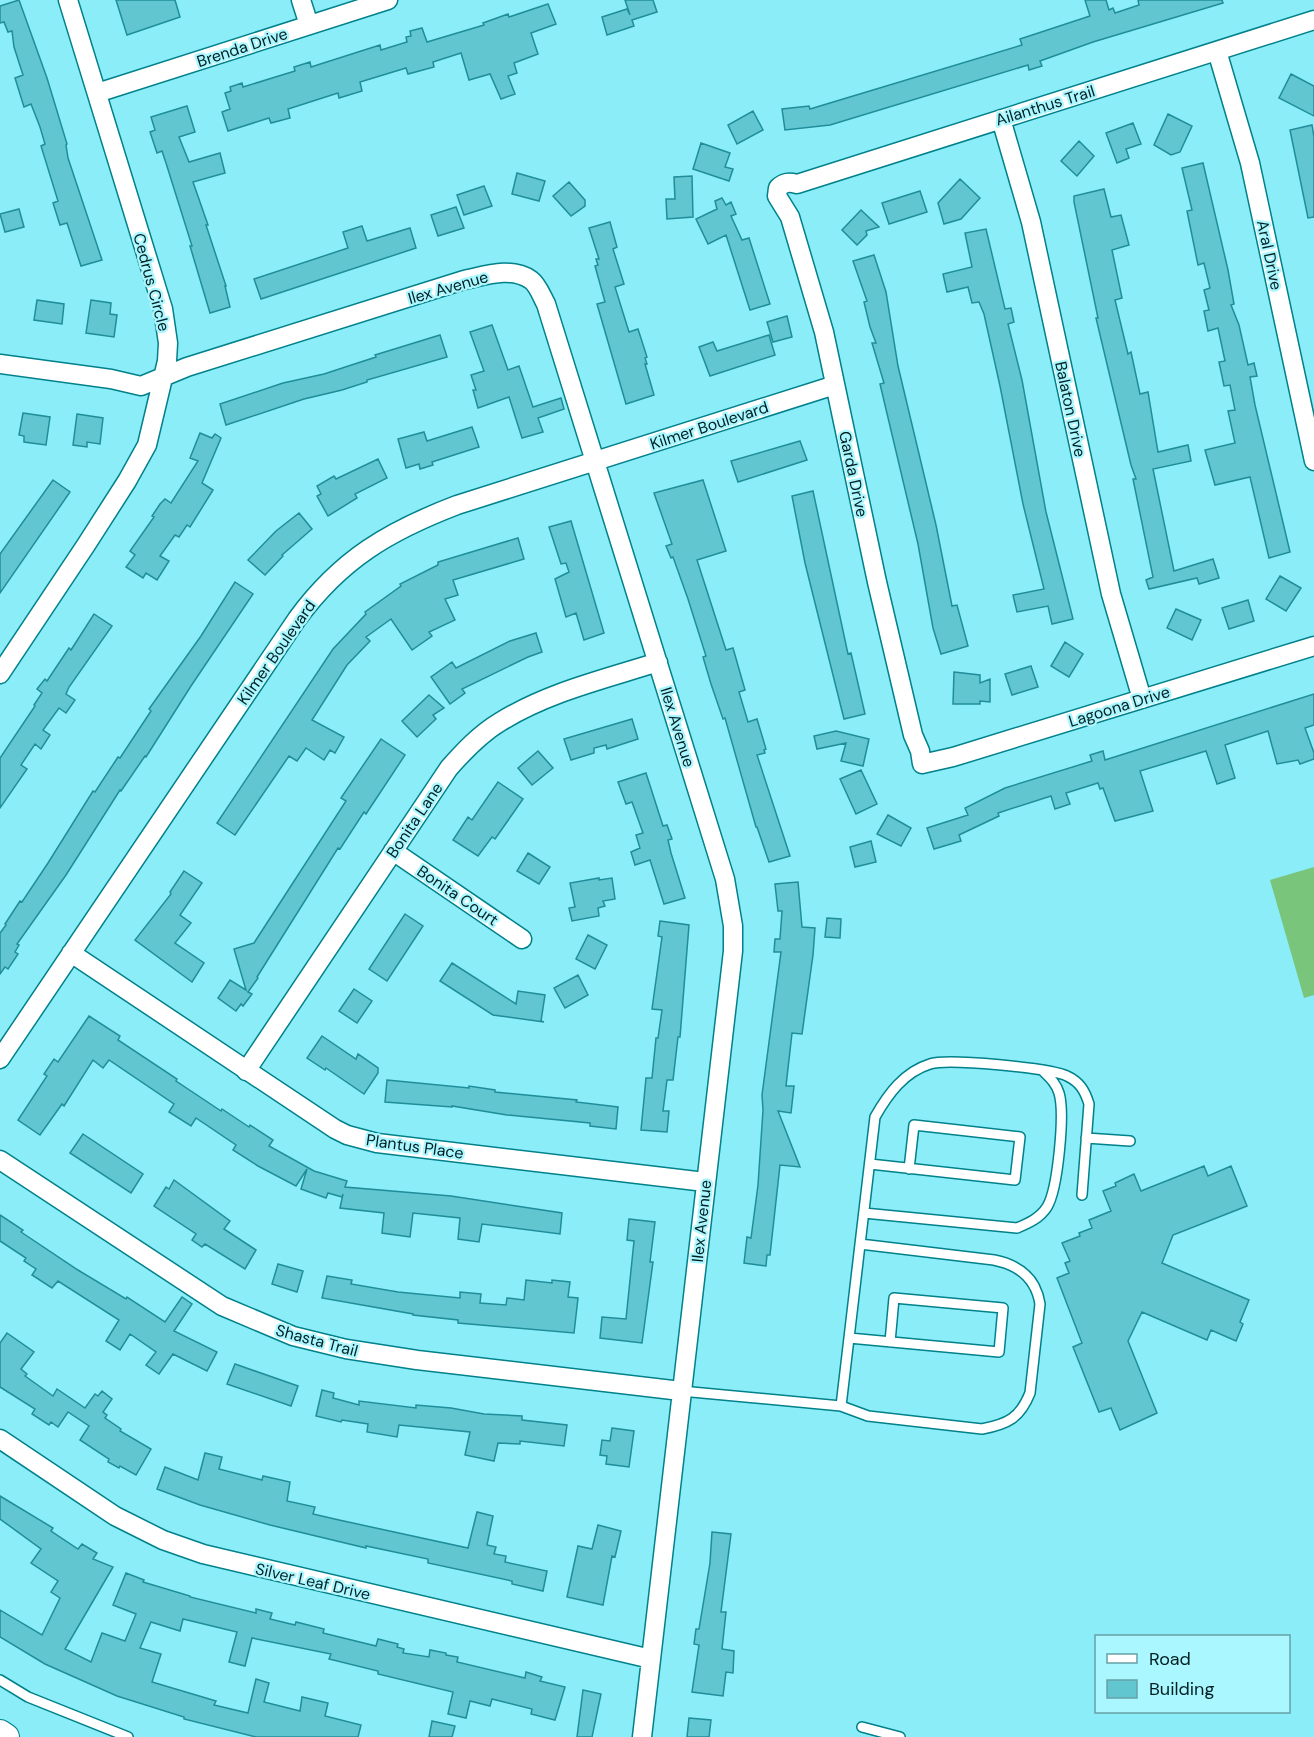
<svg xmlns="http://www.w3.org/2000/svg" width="1314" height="1737" viewBox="0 0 1314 1737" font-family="'DM Sans',sans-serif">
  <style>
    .green { fill: #7ac57c }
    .building { fill: #62c6d1; stroke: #1f8e99; stroke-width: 1.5 }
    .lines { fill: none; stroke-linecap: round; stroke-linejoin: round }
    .lane-casing { stroke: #00818b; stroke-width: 12 }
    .street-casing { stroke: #00818b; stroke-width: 21 }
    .secondary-casing { stroke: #00818b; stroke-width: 28 }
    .lane { stroke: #fff; stroke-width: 9 }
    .street { stroke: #fff; stroke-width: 18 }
    .secondary { stroke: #fff; stroke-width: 26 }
    .labels { text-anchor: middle; stroke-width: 4.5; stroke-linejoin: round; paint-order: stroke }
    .street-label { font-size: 16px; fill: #002023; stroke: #aaf7ff }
  </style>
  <rect width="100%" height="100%" fill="#8aedf7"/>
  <path class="green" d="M1314,867V995L1304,998L1270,880Z"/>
  <path class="building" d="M19,0L47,78L67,144L66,145L68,158L102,260L81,266L67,223L60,225L53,203L58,201L41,146L45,144L40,127L31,104L24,107L15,78L23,75L14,47L12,31L8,32L4,22L0,23V6Z
    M116,0H175L180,17L127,35Z
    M625,0H653L657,12L632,20L634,26L607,35L602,17L627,9L630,15Z
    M1085,0H1106L1109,10L1113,8L1115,13L1139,5L1138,0H1222L1223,3L1093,42L1040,61L1042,66L1029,70L1028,65L830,125L785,130L782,109L809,106L810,109L1022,45L1020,39L1090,16Z
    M548,4L556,24L531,33L538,54L514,63L517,73L508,76L515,94L501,99L490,74L469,80L461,53L433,62L434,67L408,74L406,68L360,82L362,91L339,98L338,93L288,109L290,118L271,123L269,118L228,131L222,112L230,109L225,93L231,91L230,87L242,83L243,87L295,71L294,67L310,62L311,67L380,45L381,50L407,42L406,37L411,36L410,31L422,28L427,42L484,25L483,23L508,14L509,17Z
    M1291,74L1314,86V116L1279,98Z
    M187,106L195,132L179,137L189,162L220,153L225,173L193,182L208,225H206L226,286H225L230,307L210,313L190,246H192L166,163L162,151L157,153L150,132L155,130L151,117Z
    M753,111L763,130L737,144L728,125Z
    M1168,114L1192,126L1180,152L1171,155L1154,145Z
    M1133,123L1141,144L1126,149L1129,158L1117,163L1106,133Z
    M1312,125L1314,137V217L1308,218L1290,130Z
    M1079,141L1094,156L1077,176L1061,161Z
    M701,143L730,153L725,167L733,169L729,181L693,169Z
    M1203,163L1228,270L1234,304L1231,305L1239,325L1248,365L1254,363L1257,376L1250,377L1255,405L1290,552L1269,558L1250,477L1215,485L1205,450L1235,443L1228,411L1235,410L1230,385L1224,386L1219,362L1225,361L1218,328L1208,331L1204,311L1209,310L1204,290L1210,288L1204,263L1198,265L1187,211L1192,210L1182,168Z
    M517,173L545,181L539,201L512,194Z
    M692,176L693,217L667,219L666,199H675L674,177Z
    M960,179L980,198L961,219L944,224L938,203Z
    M569,182L585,200V206L571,216L553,196Z
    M484,186L492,206L464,215L457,195Z
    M1104,189L1111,217L1121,215L1129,245L1112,250L1122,298L1115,300L1128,354L1131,352L1140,394L1148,392L1158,452L1188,445L1191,461L1153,469L1174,571L1213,559L1219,578L1199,584L1197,578L1149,589L1146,580L1153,577L1133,479H1136L1131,465L1096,318H1098L1074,202V196Z
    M920,191L927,212L889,224L882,203Z
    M722,198L726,205L731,202L736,214L731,216L742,240L749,238L770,304L750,310L726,235L708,244L696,219L717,209L715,201Z
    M456,207L464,228L438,236L431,215Z
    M19,209L24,227L5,232L0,214Z
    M861,210L879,227L866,231L867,235L857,245L842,230Z
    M610,222L617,247L613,249L624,284L615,287L629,332L638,329L647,357L645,358L647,364H645L654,395L626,404L597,304L605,302L595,266L598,265L596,259H599L589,228Z
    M362,226L367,241L410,228L416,248L261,299L254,279L348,248L343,232Z
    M986,229L1005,309L1011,308L1014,322L1008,324L1022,380L1046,512L1073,619L1052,624L1048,606L1017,612L1013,595L1044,589L1023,504L1000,386L984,314L979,302L972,303L968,287L947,292L943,274L972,267L965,233Z
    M874,255L886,292L898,366L936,525L952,606L957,605L968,646L941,654L933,628L918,544L880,384L884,383L872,343H876L870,327L864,302L867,301L853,261Z
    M37,300L64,304L62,324L34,320Z
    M91,300L111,303L110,314L117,315L114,337L86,333Z
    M787,316L792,337L773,342L767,322Z
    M492,325L508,370L519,366L533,407L561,398L564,409L538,418L543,432L522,438L509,397L478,408L473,390H476L471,375L484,371L470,332Z
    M440,335L447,357L367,380V382L342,390L304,399L226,425L220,404L283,383L324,374L376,357L375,355Z
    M769,335L775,355L710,376L699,347L713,342L717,351Z
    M23,413L50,417L46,445L24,442V436L19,435Z
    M77,414L103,418L100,444L87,442V447L73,445Z
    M472,427L479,447L432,462L433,465L420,469L419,464L406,468L398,439L424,432L427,441Z
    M200,433L212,438L215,434L221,438L202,483L213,490L190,527L187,525L179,537L175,535L160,556L169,561L157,580L146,573L143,578L126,567L135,555L130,551L154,517L152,516L160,504L165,499L171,503L198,461L190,458Z
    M800,441L807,460L738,482L731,461Z
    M378,459L387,478L355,494L357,498L328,516L317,496L321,494L317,486L334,476L336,479Z
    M53,480L70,492L0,593V554Z
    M703,480L726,551L697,560L726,650L733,648L745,690L739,692L748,722L757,719L766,749L764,750L765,753L757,755L790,856L769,862L757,827H756L725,718L723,719L711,684L703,657L706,656L688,599L673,557L671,558L666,546L672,544L654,493Z
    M813,491L848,654L851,653L865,714L844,719L805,563L792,496Z
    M299,513L312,529L282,555L283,556L265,575L248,560L276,531Z
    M571,521L604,633L584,640L576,613L566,617L555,579L569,572L566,563L561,564L549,527Z
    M518,538L524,559L453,580L458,595L445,599L455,620L429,632L432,636L412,650L391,619L366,637L370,641L347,665L312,720L344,737L335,753L330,750L324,760L306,748L297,761L289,756L235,835L217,823L333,649L366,614L365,612L401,586L400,584L438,565V562Z
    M1280,576L1301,588L1286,611L1266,599Z
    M235,582L253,594L191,686L146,757L145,756L121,791L120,790L66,875L17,944L19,945L15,952L18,954L8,969L5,967L0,974V933L6,925L5,924L20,901L22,902L48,863L93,791L95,792L118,757L120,758L151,711L149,709L201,636Z
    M1248,600L1254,621L1229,629L1222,608Z
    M1176,609L1201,620L1192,640L1167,628Z
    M94,614L112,626L69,687L66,694L75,700L66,713L59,708L43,730L50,735L41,749L35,744L21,765L27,769L0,808V758L35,706L34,705L42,693L37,689L45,679L47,681L69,648L71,650Z
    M536,633L542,652L528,657L462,689L465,693L450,704L431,677L452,662L456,668L510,641Z
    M1065,642L1083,654L1069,677L1051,666Z
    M1031,666L1038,687L1012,695L1005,674Z
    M954,672L980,675V683L990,679V702L980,701V704H953Z
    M1314,694V725L1305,728L1314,753V759L1300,764L1298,760L1277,764L1268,731L1225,745L1235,778L1217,784L1206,751L1140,771L1153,811L1115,821L1103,788L1100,789L1098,783L1066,793L1070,804L1055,809L1051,796L998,813L999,816L959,835L961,841L934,849L927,828L968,815L965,808L1005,788L1092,761L1090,755L1103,751L1105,760Z
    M429,695L444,708L433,715L436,719L417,737L402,721Z
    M632,719L638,739L607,749L606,745L594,748V753L571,760L564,739Z
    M836,731L869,739L863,766L841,761L846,743L817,749L814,736Z
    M381,739L405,755L366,814L364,812L340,849L338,848L257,977L258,978L248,992L252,994L243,1006L241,1004L236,1011L218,998L230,980L246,990L234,949L254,943L346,801L341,798Z
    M538,751L553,768L532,785L518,768Z
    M861,770L877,804L856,814L840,779Z
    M646,773L663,826L667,825L672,839L668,840L671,853L685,898L664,904L650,860L635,865L631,852L640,848L636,835L643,833L632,802L626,804L618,782Z
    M498,782L523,799L495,839L492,837L478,856L453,840L468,817L472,820Z
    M888,815L911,828L901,846L877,834Z
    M871,841L876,862L855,867L850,847Z
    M528,853L550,867L539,884L517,871Z
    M184,871L202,883L180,915L191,923L175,943L204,963L192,982L135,940L171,894L170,892Z
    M599,878V880L612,878L615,899L603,901L605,906L598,908L599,916L572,921L569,908L575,907L570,883Z
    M798,882L802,927L815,928L813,955L802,1034L792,1033L786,1086H794L791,1113L778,1111L800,1167L780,1165L770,1255H767L766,1266L744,1263L747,1237L751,1238L758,1185L763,1110L762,1095L781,952H774L775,939H780L782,911H778L775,884Z
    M405,914L423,926L387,981L369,969Z
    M827,918L841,919L840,938L825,937Z
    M660,921L689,925L680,1037H678L673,1080H667L663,1111H669L667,1132L641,1130L646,1078H652L656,1038H658L662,1010L652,1009L662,937L658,936Z
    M588,935L607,945L595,969L576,959Z
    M452,963L516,1004L518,991L545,995L541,1021L544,1022L493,1015L440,981Z
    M578,975L588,995L565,1008L554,988Z
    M354,989L372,1001L357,1023L339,1011Z
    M89,1016L120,1036L118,1040L177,1079L176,1081L221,1111L222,1109L249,1127L250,1125L273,1140L269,1146L314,1171L347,1181L345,1187L451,1196L562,1213L560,1234L482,1224L479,1242L458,1239L460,1218L413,1213L410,1237L382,1233L384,1213L340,1208L343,1194L342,1197L328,1193L326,1198L301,1189L307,1169L296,1186L258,1166L233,1150L236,1145L196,1118L191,1126L169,1112L174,1104L109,1060L103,1068L93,1060L64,1106L62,1104L40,1135L18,1120L47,1076L44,1074L54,1059L58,1062Z
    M322,1036L356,1059L358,1054L378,1068V1073L364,1094L326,1068L325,1070L307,1058Z
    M387,1080L469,1088V1086L495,1090V1092L577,1100L576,1102L618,1107L616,1129L590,1126V1123L507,1115L452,1106V1107L385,1102Z
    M83,1134L143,1174L131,1193L70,1153Z
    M1204,1166L1208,1176L1231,1166L1247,1206L1173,1235L1162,1263L1249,1300L1240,1322L1243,1324L1236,1341L1211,1330L1207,1340L1142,1312L1128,1341L1157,1413L1120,1430L1111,1408L1099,1412L1073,1347L1082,1343L1057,1278L1069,1273L1065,1263L1070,1261L1062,1243L1080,1236L1079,1233L1092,1228L1089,1220L1111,1211L1103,1191L1116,1186L1115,1183L1134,1174L1141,1191Z
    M174,1180L230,1221L224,1229L256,1250L245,1269L205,1244L202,1247L192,1240L196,1234L154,1206L166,1187L169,1189Z
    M0,1215L23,1230L21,1232L78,1270L126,1299L127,1297L165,1322L182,1297L192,1304L174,1331L217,1352L207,1371L173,1354L159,1374L146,1365L156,1352L130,1334L120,1350L106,1341L119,1320L58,1281L52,1288L32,1275L36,1269L24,1261L26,1258L0,1241Z
    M629,1219L655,1222L650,1262H653L642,1343L600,1338L602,1317L626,1319L634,1241L627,1240Z
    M278,1264L303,1271L297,1292L272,1284Z
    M327,1276L352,1280L351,1284L398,1292L460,1298V1292L481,1294L480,1303L506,1305L507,1298L524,1300L526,1280L552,1283V1280L570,1282L568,1297L578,1298L574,1333L458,1323V1320L413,1315V1314L322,1298Z
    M7,1333L34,1352L21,1369L27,1374L25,1376L53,1396L57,1389L85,1408L95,1394L98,1396L102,1391L112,1399L103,1412L107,1415L105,1418L121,1429L120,1431L151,1449L136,1475L120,1466L119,1468L108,1462L109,1459L80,1440L89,1426L68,1412L58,1427L51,1422L49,1425L32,1414L35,1409L0,1387V1343Z
    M235,1364L298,1386L291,1406L227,1384Z
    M322,1390L334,1393L333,1398L359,1405V1401L416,1408V1405L451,1408L484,1414L522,1416V1420L567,1425L564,1446L520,1441V1444L498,1443L494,1461L465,1455L470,1432L399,1425L397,1437L367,1432L368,1424L342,1420L341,1422L316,1416Z
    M612,1428L634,1431L629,1467L606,1464L607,1456L600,1455L602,1440L610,1441Z
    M205,1453L222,1457L219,1469L262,1480L263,1476L290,1482L287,1501L315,1507L313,1514L339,1520L468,1548L477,1512L493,1516L487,1545L496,1547L494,1554L506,1556L505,1562L547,1571L543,1591L512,1584V1581L428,1563V1559L366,1546V1548L270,1525L200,1505L157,1489L165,1467L198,1480Z
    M0,1496L53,1528L51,1531L78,1549L82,1544L97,1553L93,1559L113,1567L65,1649L91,1662L102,1633L125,1641L136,1614L113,1605L126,1573L144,1580L143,1582L190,1596V1597L256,1613V1609L272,1613L270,1619L295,1625L296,1622L324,1629L323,1633L376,1646L378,1639L398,1644L397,1647L404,1649L403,1653L429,1657L430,1650L446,1653V1655L458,1657L457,1662L525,1678L526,1672L542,1677L540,1681L565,1687L555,1720L531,1714L532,1709L492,1699L490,1706L470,1701L466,1718L448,1714L453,1692L378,1674V1671L329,1659L331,1654L252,1638L245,1666L229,1662L237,1632L183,1619L180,1631L151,1622L140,1648L161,1654L152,1682L216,1701L214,1705L248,1713L256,1679L269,1683L264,1702L300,1711L302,1697L328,1703L325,1716L361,1725L358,1737H256L184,1719V1717L117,1696L45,1664L0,1637V1610L42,1635L60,1598L51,1592L58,1581L31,1563L41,1549L0,1519Z
    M598,1525L621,1531L615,1557L612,1556L603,1605L567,1597L578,1546L592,1549Z
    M712,1532L731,1534L721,1612H726L722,1649L734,1651L733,1673L726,1672L723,1696L692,1692L699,1645L694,1644L696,1629H699L710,1563Z
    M583,1690L601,1694L592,1737H577Z
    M689,1718L711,1720L709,1737H687Z
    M432,1721L455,1726L452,1737H429Z"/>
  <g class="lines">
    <g class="lane-casing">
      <path id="lane" d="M1086,1138L1130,1141
        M870,1164L1015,1180L1020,1137L914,1125L909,1169
        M864,1213L1017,1228C1029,1223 1040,1218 1047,1207C1058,1189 1065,1113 1059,1093C1056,1083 1049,1077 1042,1070
        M849,1338L999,1352L1003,1308L894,1298L890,1342
        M681,1391L841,1406L875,1117C888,1094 904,1072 930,1064C947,1058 1051,1068 1067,1076C1080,1082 1085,1091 1089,1104L1082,1195
        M841,1406L868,1416L982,1429C1008,1424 1020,1418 1030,1393L1040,1304C1036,1278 1019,1265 994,1260L860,1244
        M0,1680L28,1697L128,1737
        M862,1727L900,1737"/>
    </g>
    <g class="street-casing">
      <path id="street" d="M301,0L309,25
        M1314,20L797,184C789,182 784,182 778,188L777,196L790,217L824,332L877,582L913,735L920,751L922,764L953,757L1314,646
        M1217,51L1250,163L1314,461
        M97,93L388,0
        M1001,119L1031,222L1111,594L1142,699
        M0,364L111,379L141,386L187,367L464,280C484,276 511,266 531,280C538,285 542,297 546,304L725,879L733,926V951L642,1737
        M0,674L86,545L127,481L147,445L167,361L168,343L163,309L68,0
        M393,851L522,939
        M71,953L335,1129L347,1135L377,1143L705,1182
        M0,1059L297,619C341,559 389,531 457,505L835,385
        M246,1071L449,768C464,751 480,734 500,722C548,692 605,679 658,662
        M0,1160L222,1306L293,1336L346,1349L417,1360L681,1391
        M0,1439L115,1516L163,1540L203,1554L651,1659"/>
    </g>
    <g class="secondary-casing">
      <path id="secondary" d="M0,1733L6,1737"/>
    </g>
    <use href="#lane" class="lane"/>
    <use href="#street" class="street"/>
    <use href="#secondary" class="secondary"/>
  </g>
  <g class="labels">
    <g class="street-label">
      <text transform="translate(242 47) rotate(-18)" y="6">Brenda Drive</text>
      <text transform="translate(1045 105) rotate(-17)" y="6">Ailanthus Trail</text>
      <text transform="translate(1270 255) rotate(78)" y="6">Aral Drive</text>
      <text transform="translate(152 282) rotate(75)" y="6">Cedrus Circle</text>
      <text transform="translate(448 287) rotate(-16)" y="6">Ilex Avenue</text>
      <text transform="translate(1071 409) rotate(78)" y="6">Balaton Drive</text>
      <text transform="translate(709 425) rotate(-18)" y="6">Kilmer Boulevard</text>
      <text transform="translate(854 474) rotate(78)" y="6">Garda Drive</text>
      <text transform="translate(276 652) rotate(-55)" y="6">Kilmer Boulevard</text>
      <text transform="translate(1119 706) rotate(-17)" y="6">Lagoona Drive</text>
      <text transform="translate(678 727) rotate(73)" y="6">Ilex Avenue</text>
      <text transform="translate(414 820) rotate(-56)" y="6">Bonita Lane</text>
      <text transform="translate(458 895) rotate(34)" y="6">Bonita Court</text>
      <text transform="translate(415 1146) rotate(8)" y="6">Plantus Place</text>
      <text transform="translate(701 1221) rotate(-84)" y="6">Ilex Avenue</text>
      <text transform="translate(317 1340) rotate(15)" y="6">Shasta Trail</text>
      <text transform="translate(313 1581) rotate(13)" y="6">Silver Leaf Drive</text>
    </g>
  </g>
  <rect x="1095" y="1635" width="195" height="78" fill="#aaf7ff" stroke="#66a1a7" stroke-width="1.5"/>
  <rect x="1107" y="1654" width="30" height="9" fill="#ffffff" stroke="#66a1a7" stroke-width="1.5"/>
  <text x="1149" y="1665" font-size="18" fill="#002023">Road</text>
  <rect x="1107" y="1680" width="30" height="18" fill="#62c6d1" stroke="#66a1a7" stroke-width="1.5"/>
  <text x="1149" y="1695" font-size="18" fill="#002023">Building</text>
</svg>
